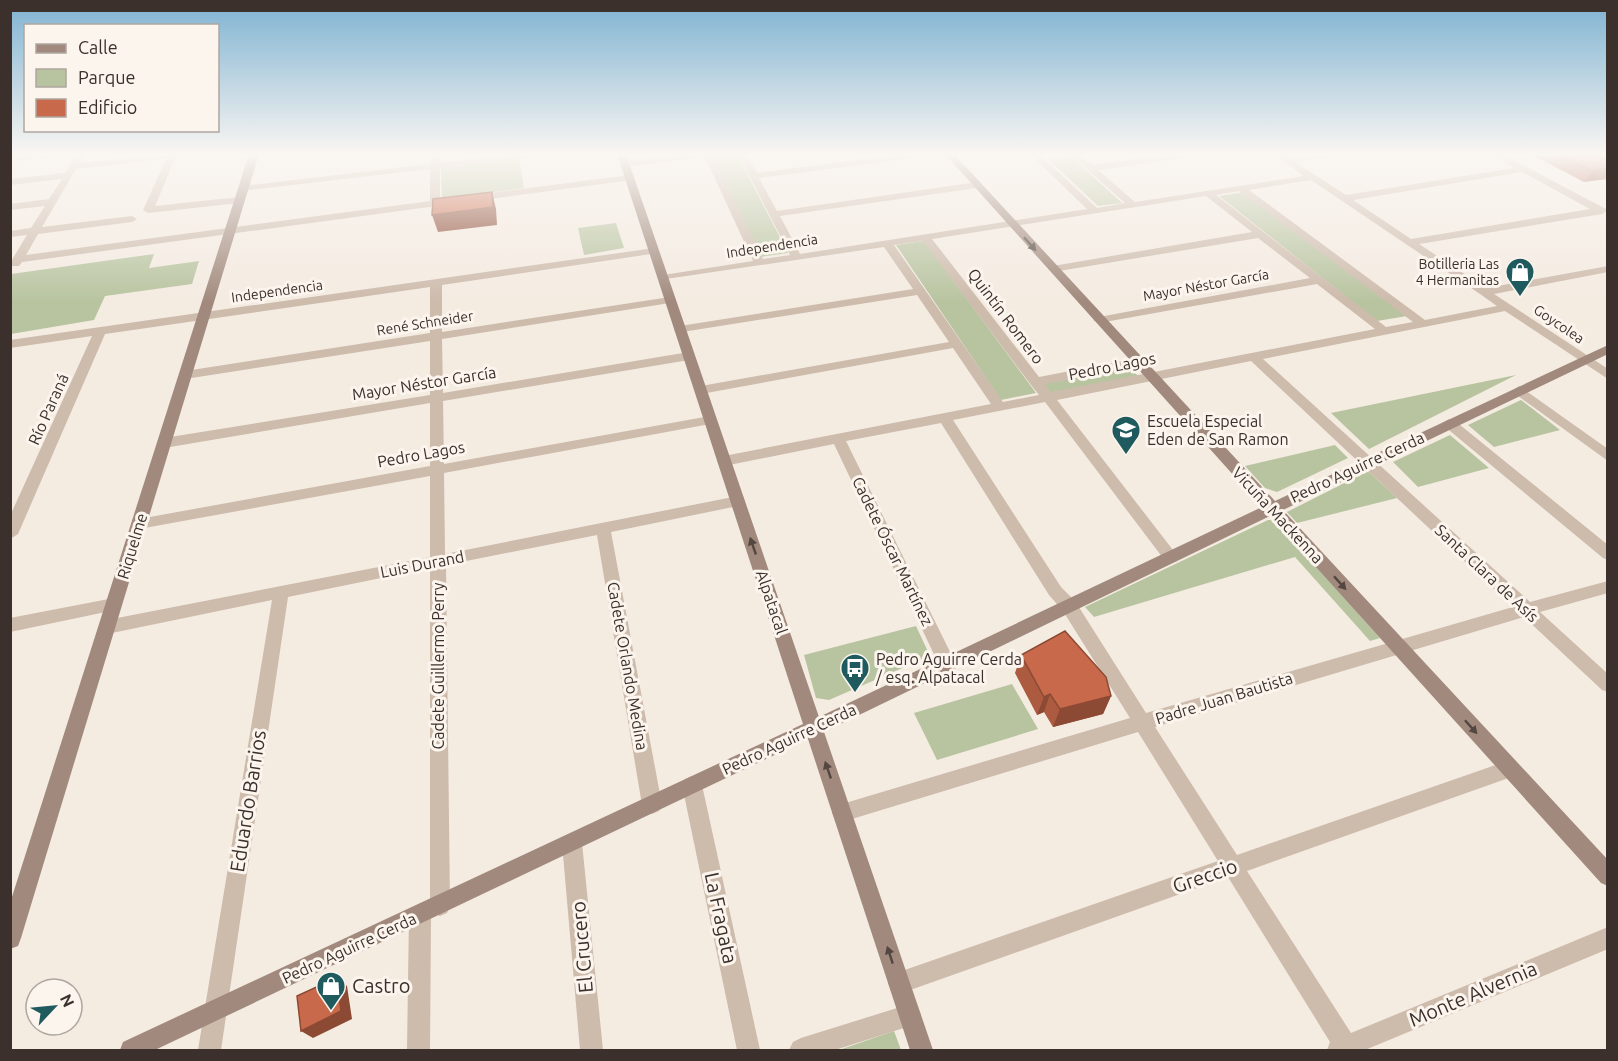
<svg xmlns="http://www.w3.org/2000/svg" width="1618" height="1061" viewBox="0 0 1618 1061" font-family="Ubuntu,sans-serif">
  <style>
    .green { fill: #b8c4a0 }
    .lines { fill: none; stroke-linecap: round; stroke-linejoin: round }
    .street { fill: #cdbbac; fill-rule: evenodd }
    .secondary { fill: #a18a7d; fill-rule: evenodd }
    .wall { fill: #ac5a40 }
    .shaded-wall { fill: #8c4a34 }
    .building { fill: #c8694b; stroke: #8c4a34; stroke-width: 1.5 }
    .oneway { fill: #544640 }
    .labels { text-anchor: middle; stroke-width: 6; stroke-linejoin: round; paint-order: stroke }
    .far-street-label { font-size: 14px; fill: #3b302b; stroke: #fbf5ee }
    .far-poi-label { font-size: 14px; fill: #3b302b; stroke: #fbf5ee; text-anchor: end }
    .street-label { font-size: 16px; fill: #3b302b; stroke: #fbf5ee }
    .poi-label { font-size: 16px; fill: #3b302b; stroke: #fbf5ee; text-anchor: start }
    .near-street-label { font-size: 20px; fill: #3b302b; stroke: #fbf5ee }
    .near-poi-label { font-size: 20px; fill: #3b302b; stroke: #fbf5ee; text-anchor: start }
  </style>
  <rect width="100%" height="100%" fill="#f4ebe1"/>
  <path class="green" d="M712,154H737L788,253L761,257Z
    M1071,156L1122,203L1098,206L1048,159Z
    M519,158L524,188L442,199L441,168Z
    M1245,192L1407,316L1377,321L1219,196Z
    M616,223L624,248L584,255L578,228Z
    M924,241L1036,393L1001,400L896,245Z
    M154,254L149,268L199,261L192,284L105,296L94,320L11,334V274Z
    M1130,367L1138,376L1049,393L1042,384Z
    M1516,375L1369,449L1331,413Z
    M1521,400L1560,430L1494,447L1468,425Z
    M1450,435L1489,468L1418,487L1393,462Z
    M1335,445L1348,458L1277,492L1265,488L1245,466Z
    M1368,471L1397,498L1297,523L1287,512Z
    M1268,520H1275L1380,638L1370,641L1295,557L1094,617L1085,607Z
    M916,626L930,656L829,700L816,698L804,655Z
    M1012,684L1038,729L937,760L914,713Z
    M894,1031L901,1050H839Z"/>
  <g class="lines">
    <path class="street" d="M32,154H61L56,157L10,162V156Z
      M77,154H86L80,163L177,154L155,206L239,197L244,200L239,203L148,213L143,210L166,159L76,169L42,227L132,216L137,219L132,222L38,234L26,255L430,201V169L240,191L238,189L243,186L430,164L431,154H439L440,163L514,154H540L535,157L440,168V200L454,199V203L451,204L22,262L19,266H11L10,263L27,235L10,237V231L31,228L45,206L10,210V204L49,199L62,179L10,185V179L65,173Z
      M687,154H712L763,259L790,255L738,154H746L757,173L903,154H928L923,157L759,178L777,211L977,182L982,185L977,188L780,216L800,254L1087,209L1030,154H1039L1097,208L1125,203L1070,154H1079L1092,165L1172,154H1194L1190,157L1098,170L1135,202L1304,176L1274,154H1284L1289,157L1332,154L1328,157L1295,162L1346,195L1514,168L1490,154H1502L1606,209L1607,211L1602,214L1419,244L1486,288L1608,266V272L1494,294L1608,369V379L1505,311L1263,359L1530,602L1608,581V593L1540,612L1608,674V692L1602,690L1524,617L1155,727L1237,855L1510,760L1517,763L1519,769L1517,775L1247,871L1351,1033L1608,927V949L1365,1050H1327L1330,1042L1228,877L899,994L891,991L888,983L891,975L899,972L1218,861L1138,732L842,822L835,820L832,813L835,806L842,804L1130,718L1063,611L1049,595L941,423L846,441L956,664L953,669L947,671L941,669L834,444L724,466L719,464L717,461L724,456L991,404L953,348L701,394L696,393L695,390L696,387L701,386L949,342L917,295L676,333L674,330L680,326L913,289L884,247L659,280L658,278L663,275L753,261L705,157L625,167L620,164L625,161ZM1522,172L1590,209L1411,239L1353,200ZM1311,180L1480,294L1497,306L1425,320L1249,190ZM1239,191L1413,322L1386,327L1216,195ZM1206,196L1252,232L1053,266L1048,269L1053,272L1258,238L1310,278L1099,317L1093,320L1099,323L1317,284L1375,329L1051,392L1045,384L1137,366L1143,362L1137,358L1039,377L932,239ZM923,241L1031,385L1039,395L1003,402L894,245ZM1251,361L1513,607L1146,713L1075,601L1061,587L953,420L1045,402L1166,562H1176L1179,558L1176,554L1057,400Z
      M629,175L632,176V180L475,201L470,198L475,195Z
      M654,248L659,251L658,253L442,285V332L670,297L676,300L670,303L442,339L443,393L689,352L695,356L689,360L443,401L444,464L710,416L717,420L710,424L444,473L445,554L738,496L743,497L745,501L738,506L611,532L662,805L659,811L652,814L645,811L642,805L597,535L446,565L450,906L447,913L440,916L433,913L430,906V568L288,597L221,1050H198L272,600L107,634L101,632L99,627L101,622L107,620L430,557V476L139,529L134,528L132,524L134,520L139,519L430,466V403L164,448L157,443L164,438L430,395V341L185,379L179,375L185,371L430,333V287L105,334L18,534L10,539V516L92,336L10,348V340Z
      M1519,386L1608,449V461L1514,393L1513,390Z
      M1449,419L1454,420L1608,545V560L1603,558L1444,426L1442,423Z
      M114,598L120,599L122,604L120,609L10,632V618Z
      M692,776L699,779L702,785L760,1050H737L682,785L685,779Z
      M572,833L579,836L582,843L603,1050H580L562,843L565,836Z
      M420,904L427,908L431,915L430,1050H407L409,915L413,908Z
      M910,1004L918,1007L921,1015L918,1023L910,1026L835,1050H789L793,1042L801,1038Z"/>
    <path class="secondary" d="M249,154H259L21,938L18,946L10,949V903Z
      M617,154H626L819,717L1262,507L945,154H954L1275,501L1608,345V354L1283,510L1608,860V886L1601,883L1270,516L824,732L933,1050H910L808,739L155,1050H120L123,1042L803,724Z"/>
  </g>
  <path class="wall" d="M1531,154H1595L1608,160L1584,182Z
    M1021,655L1111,696L1103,714L1053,727L1044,712L1037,715L1015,673Z"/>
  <path class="shaded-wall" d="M1608,168V179L1584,182L1592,171Z
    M492,192L496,209L497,225L438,232L432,215Z
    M1050,694L1044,712L1037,715L1044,697Z
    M1111,696L1103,714L1053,727L1060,709Z
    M336,978L347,986L352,1019L313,1038L301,1031Z"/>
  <path class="building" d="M1559,154H1595L1608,160V168L1592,171Z
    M492,192L493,207L432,215L433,199Z
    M1065,631L1106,677L1111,696L1060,709L1050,694L1044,697L1021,655Z
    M336,978L341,1011L301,1031L297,996Z"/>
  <defs><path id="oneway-solid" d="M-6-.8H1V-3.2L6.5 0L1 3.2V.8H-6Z" transform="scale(1.5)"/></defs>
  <g class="oneway">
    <use href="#oneway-solid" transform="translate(1030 244) rotate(48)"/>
    <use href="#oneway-solid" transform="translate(753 546) rotate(-109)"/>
    <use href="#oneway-solid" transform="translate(1340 583) rotate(48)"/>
    <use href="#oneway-solid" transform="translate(1471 727) rotate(48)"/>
    <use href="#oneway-solid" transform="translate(828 770) rotate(-109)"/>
    <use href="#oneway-solid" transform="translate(890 955) rotate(-108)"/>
  </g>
  <linearGradient id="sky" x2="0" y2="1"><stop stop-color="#7eb2d2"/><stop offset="0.51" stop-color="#faf6f2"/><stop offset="1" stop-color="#faf6f2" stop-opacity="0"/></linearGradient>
  <rect width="1618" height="302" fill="url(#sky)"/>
  <defs>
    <g id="shop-pin" transform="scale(1.5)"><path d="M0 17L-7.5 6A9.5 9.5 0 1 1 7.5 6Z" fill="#1f5a5e" stroke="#fbf5ee"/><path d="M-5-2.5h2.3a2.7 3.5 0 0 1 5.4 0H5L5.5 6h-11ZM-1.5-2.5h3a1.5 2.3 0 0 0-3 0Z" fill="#fff"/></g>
    <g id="school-pin" transform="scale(1.5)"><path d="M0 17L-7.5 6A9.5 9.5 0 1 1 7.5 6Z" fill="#1f5a5e" stroke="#fbf5ee"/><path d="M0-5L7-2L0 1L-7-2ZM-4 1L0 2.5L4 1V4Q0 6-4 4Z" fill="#fff"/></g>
    <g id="bus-pin" transform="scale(1.5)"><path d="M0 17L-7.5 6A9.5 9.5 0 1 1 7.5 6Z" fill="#1f5a5e" stroke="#fbf5ee"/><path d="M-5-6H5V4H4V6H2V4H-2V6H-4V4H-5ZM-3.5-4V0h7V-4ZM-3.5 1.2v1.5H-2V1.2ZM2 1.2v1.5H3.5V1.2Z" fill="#fff"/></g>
  </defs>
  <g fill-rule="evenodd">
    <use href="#shop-pin" x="1520" y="272"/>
    <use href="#school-pin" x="1126" y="430"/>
    <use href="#bus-pin" x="855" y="668"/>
    <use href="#shop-pin" x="331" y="986"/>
  </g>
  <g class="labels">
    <g class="far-street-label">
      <text transform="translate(772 246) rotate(-9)" y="5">Independencia</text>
      <text transform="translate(1206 285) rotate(-10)" y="5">Mayor Néstor García</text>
      <text transform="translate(277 291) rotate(-8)" y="5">Independencia</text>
      <text transform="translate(425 323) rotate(-9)" y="5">René Schneider</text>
      <text transform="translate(1559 324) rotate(34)" y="5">Goycolea</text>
    </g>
    <g class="far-poi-label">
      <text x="1499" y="269">Botilleria Las<tspan x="1499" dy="16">4 Hermanitas</tspan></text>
    </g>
    <g class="street-label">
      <text transform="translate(1006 316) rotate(53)" y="6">Quintín Romero</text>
      <text transform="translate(1112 366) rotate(-11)" y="6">Pedro Lagos</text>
      <text transform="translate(424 383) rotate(-9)" y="6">Mayor Néstor García</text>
      <text transform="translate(48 409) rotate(-66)" y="6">Río Paraná</text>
      <text transform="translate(421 454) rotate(-10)" y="6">Pedro Lagos</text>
      <text transform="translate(1357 467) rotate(-25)" y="6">Pedro Aguirre Cerda</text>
      <text transform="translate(1278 515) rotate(47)" y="6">Vicuña Mackenna</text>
      <text transform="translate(132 546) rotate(-73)" y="6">Riquelme</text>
      <text transform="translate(893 551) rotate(64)" y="6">Cadete Óscar Martínez</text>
      <text transform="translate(422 564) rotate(-11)" y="6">Luis Durand</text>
      <text transform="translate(1487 573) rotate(43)" y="6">Santa Clara de Asís</text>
      <text transform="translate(772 602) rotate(71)" y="6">Alpatacal</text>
      <text transform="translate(438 666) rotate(-90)" y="6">Cadete Guillermo Perry</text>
      <text transform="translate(628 666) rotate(80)" y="6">Cadete Orlando Medina</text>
      <text transform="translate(1224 698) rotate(-17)" y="6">Padre Juan Bautista</text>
      <text transform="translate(789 739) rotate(-25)" y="6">Pedro Aguirre Cerda</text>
      <text transform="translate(349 948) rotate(-25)" y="6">Pedro Aguirre Cerda</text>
    </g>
    <g class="poi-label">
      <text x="1147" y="427">Escuela Especial<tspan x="1147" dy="18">Eden de San Ramon</tspan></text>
      <text x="876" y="665">Pedro Aguirre Cerda<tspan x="876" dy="18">/ esq. Alpatacal</tspan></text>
    </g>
    <g class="near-street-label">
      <text transform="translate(248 801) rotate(-81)" y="7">Eduardo Barrios</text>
      <text transform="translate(1205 876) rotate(-19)" y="7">Greccio</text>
      <text transform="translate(721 918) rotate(78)" y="7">La Fragata</text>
      <text transform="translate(582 947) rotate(-95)" y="7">El Crucero</text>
      <text transform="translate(1473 994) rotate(-23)" y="7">Monte Alvernia</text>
    </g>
    <g class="near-poi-label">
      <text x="352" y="993">Castro</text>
    </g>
  </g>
  <rect width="1618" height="1061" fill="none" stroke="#3b302b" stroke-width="24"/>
  <rect x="24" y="24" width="195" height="108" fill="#fbf5ee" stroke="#aea6a0" stroke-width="1.5"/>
  <rect x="36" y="44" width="30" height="9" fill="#a18a7d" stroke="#aea6a0" stroke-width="1.5"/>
  <text x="78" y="54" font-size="18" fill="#3b302b">Calle</text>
  <rect x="36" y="69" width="30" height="18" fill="#b8c4a0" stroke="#aea6a0" stroke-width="1.5"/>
  <text x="78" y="84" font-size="18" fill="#3b302b">Parque</text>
  <rect x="36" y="99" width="30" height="18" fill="#c8694b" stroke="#aea6a0" stroke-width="1.5"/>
  <text x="78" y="114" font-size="18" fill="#3b302b">Edificio</text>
  <g transform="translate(54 1007) rotate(64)"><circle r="28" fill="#fbf5ee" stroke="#aea6a0" stroke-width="1.5"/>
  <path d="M0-4.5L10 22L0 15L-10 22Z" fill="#1f5a5e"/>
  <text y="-9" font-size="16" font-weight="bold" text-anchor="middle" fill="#3b302b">N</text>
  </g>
</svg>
